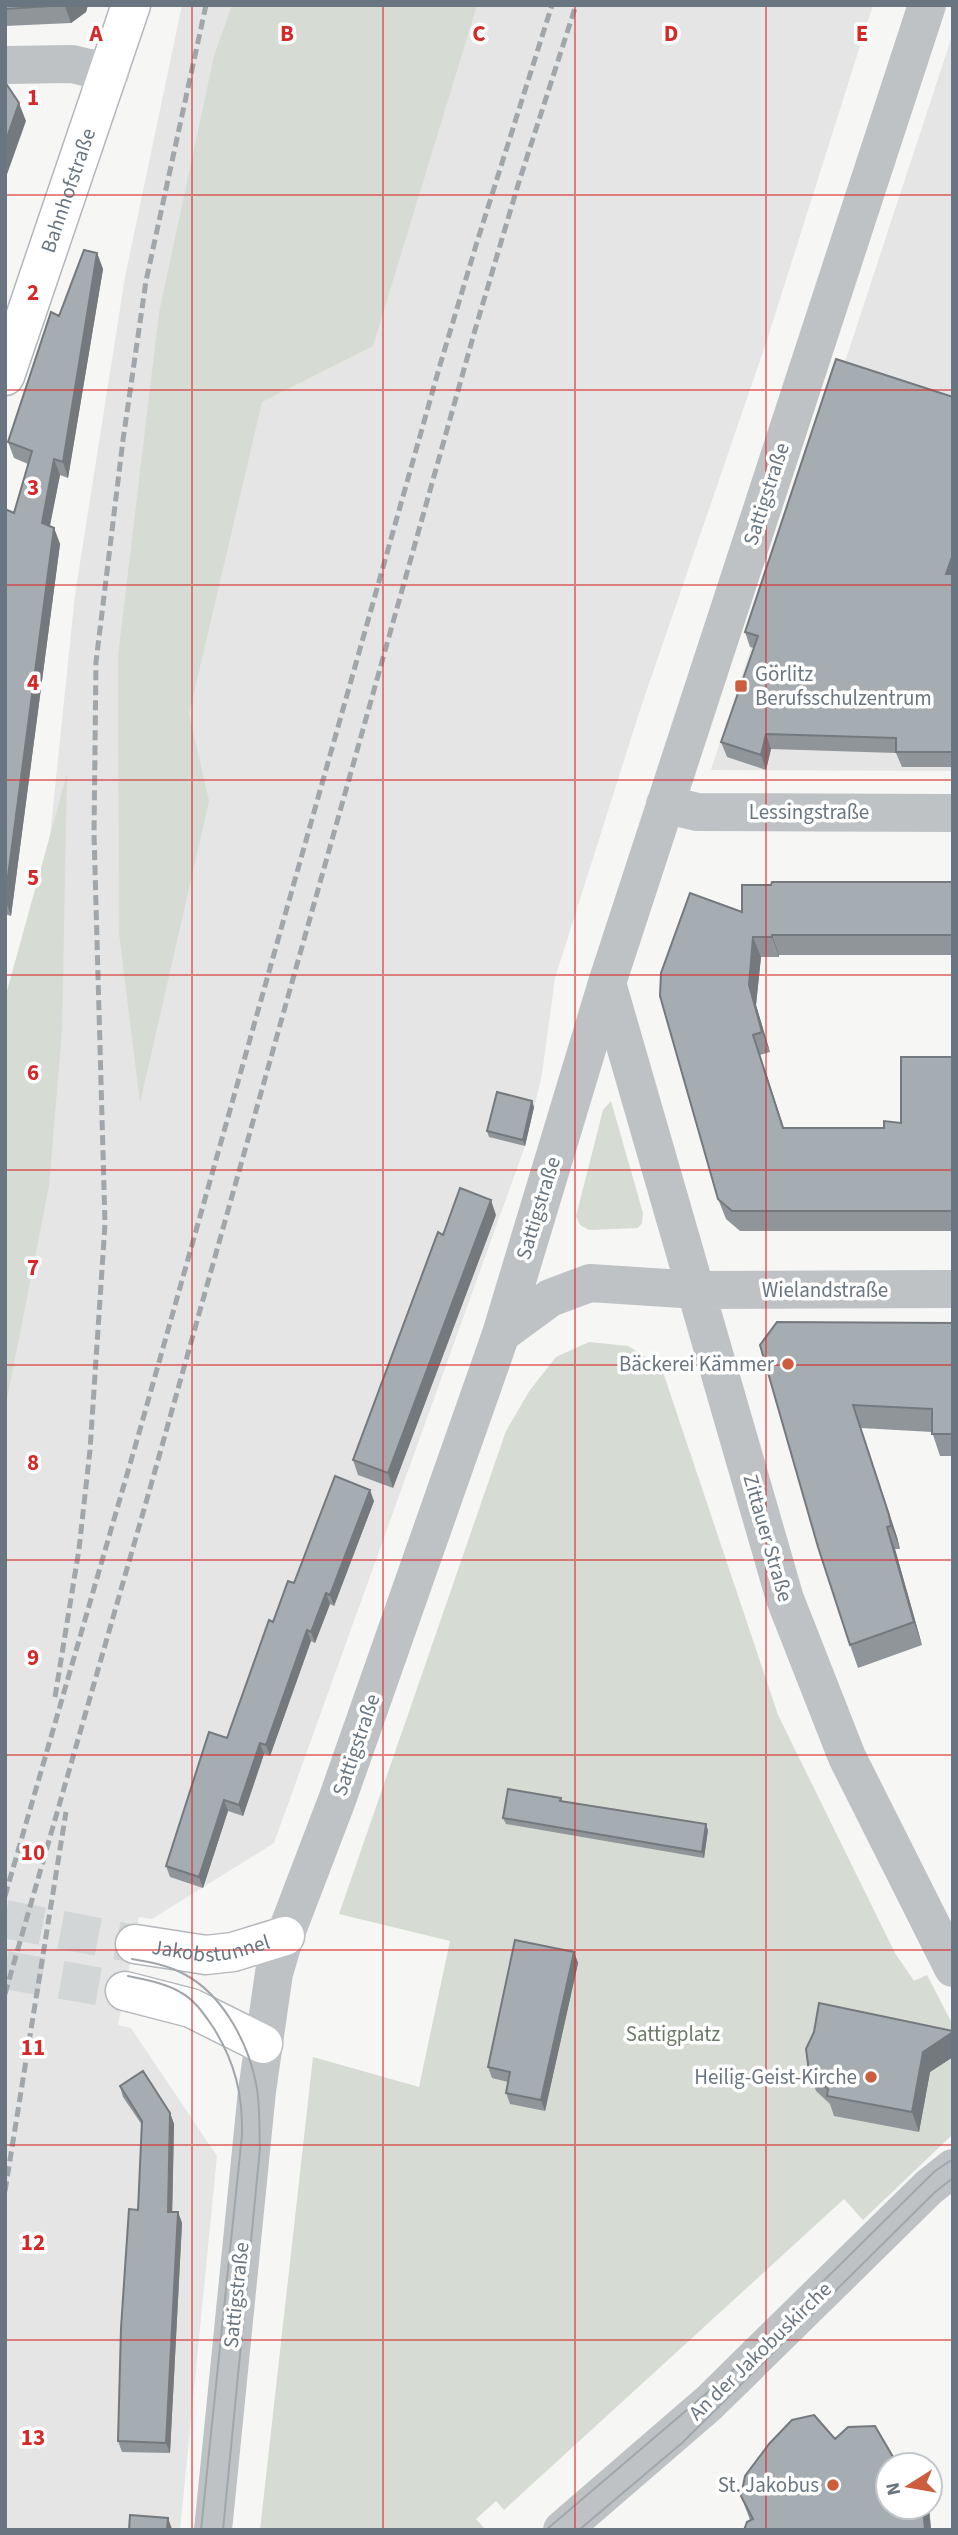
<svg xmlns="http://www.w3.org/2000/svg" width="958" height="2535" viewBox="0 0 958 2535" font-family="'Source Sans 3',sans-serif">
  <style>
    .built { fill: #e4e5e4 }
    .green { fill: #d6dbd3 }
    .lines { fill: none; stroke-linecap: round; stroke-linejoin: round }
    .secondary-tunnel { stroke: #d3d6d7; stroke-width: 38; stroke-dasharray: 38 19; stroke-linecap: butt }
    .secondary-casing { stroke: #b3b7bb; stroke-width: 41 }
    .street { stroke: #bec2c5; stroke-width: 38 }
    .secondary { stroke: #fff; stroke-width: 38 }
    .tram { stroke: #a0a6aa; stroke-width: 2 }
    .rail { stroke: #a0a6aa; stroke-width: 5; stroke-dasharray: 10 5; stroke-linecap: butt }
    .wall { fill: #8f9599 }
    .shaded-wall { fill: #74797d }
    .building { fill: #a6adb2; stroke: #74797d; stroke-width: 2 }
    .grid { fill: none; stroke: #d62828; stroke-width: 2; stroke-opacity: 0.55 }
    .poi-dot { fill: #cc5e3e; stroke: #fff; stroke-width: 2.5 }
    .labels { text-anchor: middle; stroke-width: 7; stroke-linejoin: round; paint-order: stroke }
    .street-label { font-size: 21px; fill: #697681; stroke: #fff }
    .poi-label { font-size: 21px; fill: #697681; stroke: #fff; text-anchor: end }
    .park-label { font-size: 21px; fill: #6b7967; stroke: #fff }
    .grid-label { font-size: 23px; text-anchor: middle; font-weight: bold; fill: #d62828; stroke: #fff; stroke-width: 7; stroke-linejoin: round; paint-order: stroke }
  </style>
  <rect width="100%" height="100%" fill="#f6f6f4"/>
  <path class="built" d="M182,5H873L767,340L640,710L555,978L542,1074L525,1146L274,1843L152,1919L139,1917L118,2025L131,2028L217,2156L180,2530H5V1075L40,933L75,595L125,277Z
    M953,33V771L711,770Z"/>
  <path class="green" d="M232,5H477L373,346L262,402L189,714L209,801L140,1103L119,933L118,656L159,313L214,56Z
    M67,774L62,1030L49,1186L5,1409V998Z
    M611,1101L643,1213L642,1223L638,1228L589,1230L580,1225L576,1216L603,1110Z
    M589,1342L628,1346L661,1366L778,1715L895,1953L914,1981L927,1975L953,2025V2134L863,2220L844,2199L504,2510L496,2501L476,2519L484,2528L482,2530H260L313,2057L419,2087L450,1941L339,1914L506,1431L530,1390L556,1357Z"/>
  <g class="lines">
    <path class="secondary-tunnel" d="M5,1919L135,1944
      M5,1970L125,1991"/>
    <g class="secondary-casing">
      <g id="secondary">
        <path id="s1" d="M5,376L131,5"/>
        <path id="s2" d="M135,1944L206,1955L233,1952L285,1936"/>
        <path d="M125,1991L191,2008L263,2044"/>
      </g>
    </g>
    <path class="street" d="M5,65L72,64L110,73
      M665,804L697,812L953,813
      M607,983L785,1599L847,1757L953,1968
      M501,1334L550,1298L590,1283L697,1290L953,1289
      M213,2530L257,2091L274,1973L285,1936L337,1800L501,1334L607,983L927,5
      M562,2530L709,2403L929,2187L953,2168"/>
    <use href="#secondary" class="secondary"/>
    <path class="tram" d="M132,1959C150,1962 167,1965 184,1974C224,1995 250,2046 257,2089C260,2108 259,2128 260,2148L223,2530
      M128,1976C146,1980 165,1983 180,1992C195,2000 204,2014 213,2027C235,2062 243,2095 242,2135L201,2530
      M546,2530L729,2374L935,2171L953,2159
      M579,2530L682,2443L935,2192L953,2178"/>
    <path class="rail" d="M55,1697L79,1549L90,1450L105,1224L94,834L96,662L123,440L146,281L206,5
      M5,1896L139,1433L440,365L477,242L552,5
      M5,1994L151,1485L475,330L518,185L576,5
      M5,2191L66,1812"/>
  </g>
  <path class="wall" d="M5,5H88L86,12L71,23L5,26Z
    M97,253L103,269L68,478L60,475L50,526L54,528L60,544L11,916L5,914V509L14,513L28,464L14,458L8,442L59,316Z
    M953,397V767H902L896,753L771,749L766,770L727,757L721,742L754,648L750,647L745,632Z
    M953,882V955H779V957H761L756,1005L770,1052L760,1055L784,1128H884L901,1123L953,1057V1231H740L726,1219L718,1199L742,912Z
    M534,1107L525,1146L489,1137L487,1131Z
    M496,1215L393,1488L358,1475L353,1460Z
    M953,1323V1456H940L932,1432L861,1428L897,1537L900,1549H895L922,1645L858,1668L850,1645L760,1345Z
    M374,1501L334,1606L330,1604L315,1643L311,1641L270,1756L264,1754L243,1816L228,1811L203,1888L170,1877L166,1866L227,1738L273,1622L294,1583Z
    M561,1798L562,1801L708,1830L704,1858L506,1824L503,1818Z
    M574,1952L578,1963L545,2111L510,2104L506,2093L508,2082L492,2078L488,2067Z
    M953,2031V2057L930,2072L919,2132L834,2116L830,2104L816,2091L809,2071Z
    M120,2086L170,2113L174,2124L172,2212H178L182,2223L170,2453L122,2452L118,2441L138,2210L142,2125L123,2097Z
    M741,2496L888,2507H929L931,2530L750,2520Z"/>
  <path class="shaded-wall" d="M66,5H88L86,12L71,23L65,6Z
    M19,103L26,121L5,180V143Z
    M97,253L103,269L68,478L63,462Z
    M54,459L60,475L47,539L42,523Z
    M54,528L60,544L11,916L5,899Z
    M953,554V585L946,574Z
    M766,734L771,749L766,770L761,755Z
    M772,935L779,955V957L772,937Z
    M753,937L761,957L756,1005L770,1052L762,1032L749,985Z
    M753,1035L760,1055L790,1148L783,1128Z
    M532,1101L534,1107L525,1146L523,1140Z
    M491,1200L496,1215L393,1488L388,1473Z
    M853,1405L897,1537L900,1549L891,1526Z
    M370,1490L374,1501L334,1606L330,1595Z
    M887,1527L895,1549L922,1645L914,1622Z
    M326,1593L330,1604L315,1643L311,1632Z
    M307,1630L311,1641L270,1756L266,1745Z
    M260,1743L264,1754L243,1816L239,1805Z
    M224,1800L228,1811L203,1888L199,1877Z
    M706,1824L708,1830L704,1858L702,1852Z
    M574,1952L578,1963L545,2111L541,2100Z
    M953,2032V2057L930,2072L919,2132L912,2112L923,2052Z
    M170,2113L174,2124L172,2222L168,2212Z
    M178,2212L182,2223L170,2453L166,2443Z
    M923,2507H929L931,2530H925Z
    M168,2518L172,2529V2530H167Z"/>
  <path class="building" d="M5,5H66L5,9Z
    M5,85H7L19,103L5,143Z
    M84,250L97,253L63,462L54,459L42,523L54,528L5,899V509L14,513L32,451L8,442L51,312L59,316Z
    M836,359L953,397V554L946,574H953V752H896V738L766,734L761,755L721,742L758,636L745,632Z
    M772,882H953V935H772V937H753L749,985L762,1032L753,1035L783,1128H884V1121L901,1123V1057H953V1211H732L718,1199L660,996L661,973L690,893L742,912V885H771Z
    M497,1092L532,1101L523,1140L487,1131Z
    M460,1188L491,1200L388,1473L353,1460L438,1232L443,1235Z
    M777,1322L953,1323V1434H932V1409L853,1405L889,1515L891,1526L887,1527L914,1622L850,1645L818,1547L760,1345Z
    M335,1476L370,1490L330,1595L326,1593L311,1632L307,1630L266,1745L260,1743L239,1805L224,1800L199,1877L166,1866L209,1732L227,1738L269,1620L273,1622L288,1581L294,1583Z
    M508,1789L561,1798L560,1801L706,1824L702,1852L503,1818Z
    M515,1940L574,1952L541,2100L506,2093L510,2072L488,2067Z
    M819,2003L953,2031V2032L923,2052L912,2112L827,2096L828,2089L809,2071L806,2049L814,2032Z
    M143,2071L170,2113L168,2212H178L166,2443L118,2441L121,2328L129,2209L138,2210L142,2121L120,2086Z
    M814,2415L835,2439L848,2427L875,2426L896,2462L919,2457L920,2465H888V2507H923L925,2530H744L747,2522L753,2519L741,2496L745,2476L769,2444L792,2420Z
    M130,2515L168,2518L167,2530H129Z"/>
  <path class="grid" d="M192,5V2530M383,5V2530M575,5V2530M766,5V2530M5,195H953M5,390H953M5,585H953M5,780H953M5,975H953M5,1170H953M5,1365H953M5,1560H953M5,1755H953M5,1950H953M5,2145H953M5,2340H953"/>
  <g class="poi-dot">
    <rect x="734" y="679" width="14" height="14" rx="3.5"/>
    <circle cx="788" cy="1364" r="7"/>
    <circle cx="871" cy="2077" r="7"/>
    <circle cx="833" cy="2485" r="7"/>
  </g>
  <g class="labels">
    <g class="street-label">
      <text dy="7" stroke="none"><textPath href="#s1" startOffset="196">Bahnhofstraße</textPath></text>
      <text transform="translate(766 494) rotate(-72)" y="7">Sattigstraße</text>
      <text x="809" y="819">Lessingstraße</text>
      <text transform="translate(538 1208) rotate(-73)" y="7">Sattigstraße</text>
      <text x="825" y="1297">Wielandstraße</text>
      <text transform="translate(768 1538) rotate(74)" y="7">Zittauer Straße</text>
      <text transform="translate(356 1745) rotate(-71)" y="7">Sattigstraße</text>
      <text dy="7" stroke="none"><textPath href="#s2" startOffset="77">Jakobstunnel</textPath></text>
      <text transform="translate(236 2295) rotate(-84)" y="7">Sattigstraße</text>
      <text transform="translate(760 2351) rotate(-44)" y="7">An der Jakobuskirche</text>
    </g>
    <g class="poi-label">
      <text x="755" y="681" text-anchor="start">Görlitz<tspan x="755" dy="24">Berufsschulzentrum</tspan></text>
      <text x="774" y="1371">Bäckerei Kämmer</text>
      <text x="857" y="2084">Heilig-Geist-Kirche</text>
      <text x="819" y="2492">St. Jakobus</text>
    </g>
    <g class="park-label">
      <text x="673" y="2041">Sattigplatz</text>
    </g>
  </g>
  <g class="grid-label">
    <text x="96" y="41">A</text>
    <text x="287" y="41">B</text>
    <text x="479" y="41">C</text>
    <text x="671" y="41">D</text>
    <text x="862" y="41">E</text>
    <text x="33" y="105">1</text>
    <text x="33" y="300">2</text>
    <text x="33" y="495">3</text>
    <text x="33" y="690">4</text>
    <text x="33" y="885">5</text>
    <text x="33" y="1080">6</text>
    <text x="33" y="1275">7</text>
    <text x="33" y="1470">8</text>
    <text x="33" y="1665">9</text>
    <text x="33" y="1860">10</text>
    <text x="33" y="2055">11</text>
    <text x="33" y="2250">12</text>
    <text x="33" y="2445">13</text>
  </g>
  <rect width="958" height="2535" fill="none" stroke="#697681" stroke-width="14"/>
  <g transform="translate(909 2486) rotate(259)"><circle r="33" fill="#ffffff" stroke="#c3c8cd" stroke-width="2"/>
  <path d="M0-5L12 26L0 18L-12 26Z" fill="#cc5e3e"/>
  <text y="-10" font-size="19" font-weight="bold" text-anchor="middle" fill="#697681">N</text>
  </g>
</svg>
